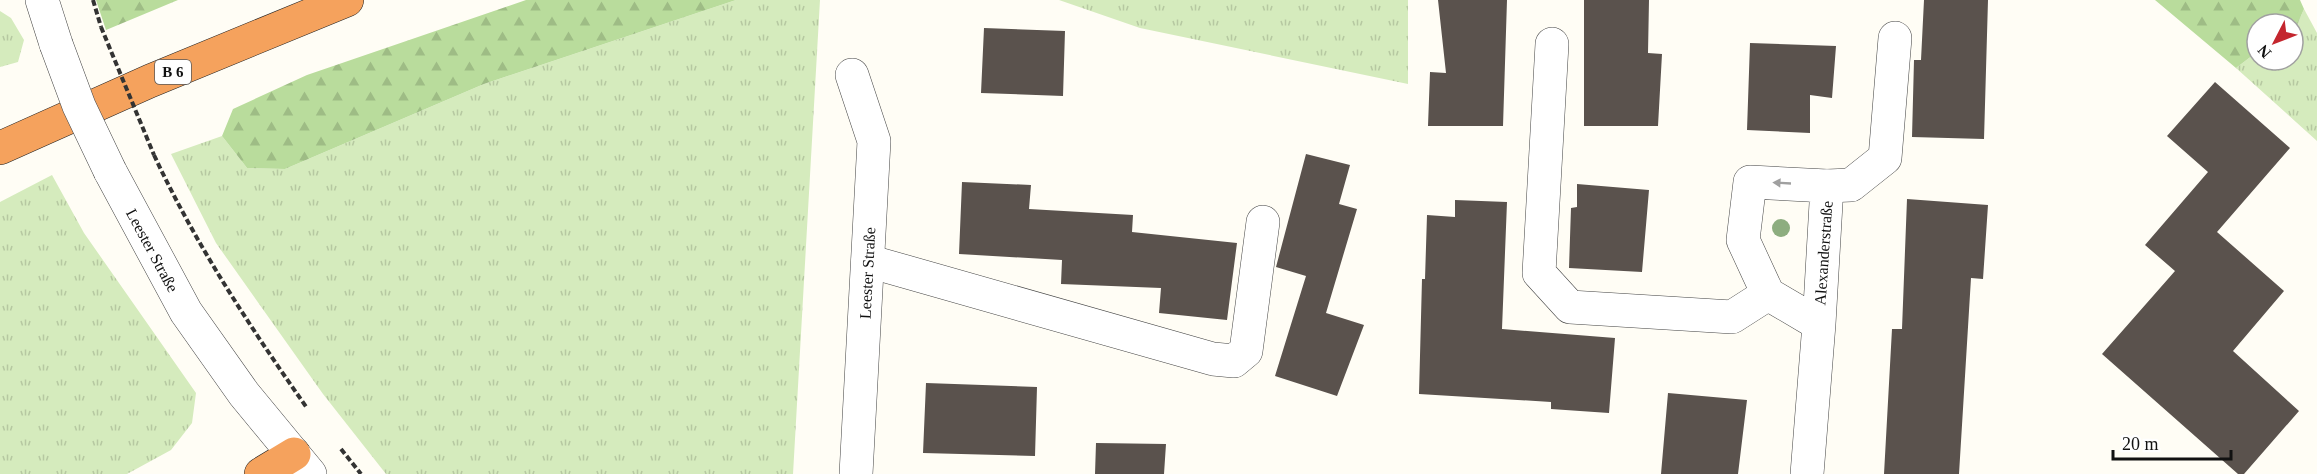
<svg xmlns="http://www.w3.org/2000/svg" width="2317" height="474" viewBox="0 0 2317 474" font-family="'Times New Roman',serif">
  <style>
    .grass { fill: url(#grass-tufts) }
    .forest { fill: url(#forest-firs) }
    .building { fill: #5a524d }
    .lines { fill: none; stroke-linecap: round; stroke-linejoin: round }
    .minor-casing { stroke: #444; stroke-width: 34 }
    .highway-casing { stroke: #222; stroke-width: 34 }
    .path { stroke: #333; stroke-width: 4; stroke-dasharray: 6 3; stroke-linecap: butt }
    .minor { stroke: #fff; stroke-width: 33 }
    .highway { stroke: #f5a25d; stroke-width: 33 }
    .minor-bridge-casing { stroke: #444; stroke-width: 34; stroke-linecap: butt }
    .path-bridge { stroke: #333; stroke-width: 4; stroke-dasharray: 6 3; stroke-linecap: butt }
    .minor-bridge { stroke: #fff; stroke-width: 33 }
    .tree { fill: #8dad7f }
    .oneway { fill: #a0a0a0 }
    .labels { text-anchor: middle; stroke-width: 6; stroke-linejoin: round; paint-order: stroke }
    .shield { fill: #fff; stroke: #585858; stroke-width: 1.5 }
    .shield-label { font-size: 15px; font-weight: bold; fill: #111 }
    .street-label { font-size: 16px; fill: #111; stroke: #fff }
  </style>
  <defs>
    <pattern id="grass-tufts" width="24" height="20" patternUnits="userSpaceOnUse" patternTransform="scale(1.5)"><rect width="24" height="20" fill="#d5ebbd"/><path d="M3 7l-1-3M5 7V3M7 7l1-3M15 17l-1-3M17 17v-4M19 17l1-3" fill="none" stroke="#b6c8a1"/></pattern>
    <pattern id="forest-firs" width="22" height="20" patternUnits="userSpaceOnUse" patternTransform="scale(1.5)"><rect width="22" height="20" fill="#b9dc9c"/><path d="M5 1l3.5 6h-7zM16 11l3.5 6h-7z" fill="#9ebc85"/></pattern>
  </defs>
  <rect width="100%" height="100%" fill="#fffdf5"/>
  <path class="grass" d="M736,0H820L793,474H386L323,394L216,243L171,154L222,136L247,168L285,169L484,84Z
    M1059,0H1408V84L1140,28Z
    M2304,9L2317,33V141L2236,68L2257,52V60H2293V34Z
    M0,11L11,18L24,40L18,62L0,67Z
    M52,175L84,233L196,393L192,423L171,450L127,474H0V202Z"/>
  <path class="forest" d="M96,0H178L106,30Z
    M526,0H736L484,84L285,169L247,168L222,136L233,109L307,75Z
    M2155,0H2300L2304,9L2293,34V24H2257V52L2236,68Z"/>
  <path class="building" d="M1438,0H1507L1503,126H1428L1430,72L1446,73Z
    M1584,0H1649L1648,53L1662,54L1658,126H1584Z
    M1924,0H1988L1984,139L1912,137L1914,60H1921Z
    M984,28L1065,31L1063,96L981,93Z
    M1750,43L1836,46L1832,98L1810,95V133L1747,130Z
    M2215,82L2290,148L2217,232L2284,291L2233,351L2299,411L2244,474H2238L2102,354L2175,271L2145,245L2208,172L2167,136Z
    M1306,154L1350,165L1339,204L1357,209L1326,313L1364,325L1337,396L1275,376L1306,276L1276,267Z
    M962,182L1031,185L1029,209L1133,215L1132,232L1237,243L1227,320L1159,313L1161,288L1061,284L1062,260L959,254Z
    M1577,184L1649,190L1642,272L1569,268L1571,208L1577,207Z
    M1907,199L1988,205L1983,279L1971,278L1959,474H1884L1892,329H1902Z
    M1455,200L1507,202L1502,329L1615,338L1609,413L1551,409V402L1419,394L1422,279H1425L1427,215L1455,217Z
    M926,383L1037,387L1035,456L923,453Z
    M1668,393L1747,400L1738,474H1661Z
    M1096,443L1166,444L1164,474H1095Z"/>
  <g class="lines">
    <g class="minor-casing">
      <g id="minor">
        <path d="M42,0L56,44"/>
        <path d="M1552,44L1539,273L1570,307L1732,317L1768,294"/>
        <path d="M852,75L874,141L856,474"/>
        <path id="s1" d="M110,171L186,312L244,394L310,474"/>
        <path d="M1827,186L1851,185L1885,158L1895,38"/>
        <path d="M868,261L1213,359L1234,361L1246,351L1263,222"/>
        <path d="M1807,474L1819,324L1768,294L1743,240L1750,182L1827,186L1819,324"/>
      </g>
    </g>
    <g class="highway-casing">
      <path id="highway" d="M0,148L150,81L347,0
        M261,474L294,454"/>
    </g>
    <path class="path" d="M93,0L101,27
      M154,155C196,245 250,327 307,408
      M341,449L361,474"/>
    <use href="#minor" class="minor"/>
    <use href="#highway" class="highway"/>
    <g class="minor-bridge-casing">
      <path id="minor-bridge" d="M56,44L79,106L110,171"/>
    </g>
    <path class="path-bridge" d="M101,27L154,155"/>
    <use href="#minor-bridge" class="minor-bridge"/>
  </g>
  <circle class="tree" cx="1781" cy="228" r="9"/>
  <defs><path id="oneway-solid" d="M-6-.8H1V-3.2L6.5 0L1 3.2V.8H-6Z" transform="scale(1.5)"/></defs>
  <use class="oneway" href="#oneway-solid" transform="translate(1782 183) rotate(-177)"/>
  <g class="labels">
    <rect class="shield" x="155" y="60" width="36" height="24" rx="4.5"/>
    <g class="shield-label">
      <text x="173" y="77">B 6</text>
    </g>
    <g class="street-label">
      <text dy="6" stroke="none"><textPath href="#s1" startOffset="90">Leester Straße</textPath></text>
      <text transform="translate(1823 253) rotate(-86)" y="6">Alexanderstraße</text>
      <text transform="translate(867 273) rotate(-87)" y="6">Leester Straße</text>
    </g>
  </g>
  <g transform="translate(2275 42) rotate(228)"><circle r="28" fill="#ffffff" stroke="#a0a0a0" stroke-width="1.5"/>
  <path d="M0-4.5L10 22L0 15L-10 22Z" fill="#c4262e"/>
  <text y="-9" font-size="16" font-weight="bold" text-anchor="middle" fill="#111111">N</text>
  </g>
  <path d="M2113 450v9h118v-9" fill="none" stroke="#111111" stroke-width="3"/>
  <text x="2122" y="450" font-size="18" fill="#111111" stroke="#ffffff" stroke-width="4.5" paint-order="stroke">20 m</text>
</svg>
